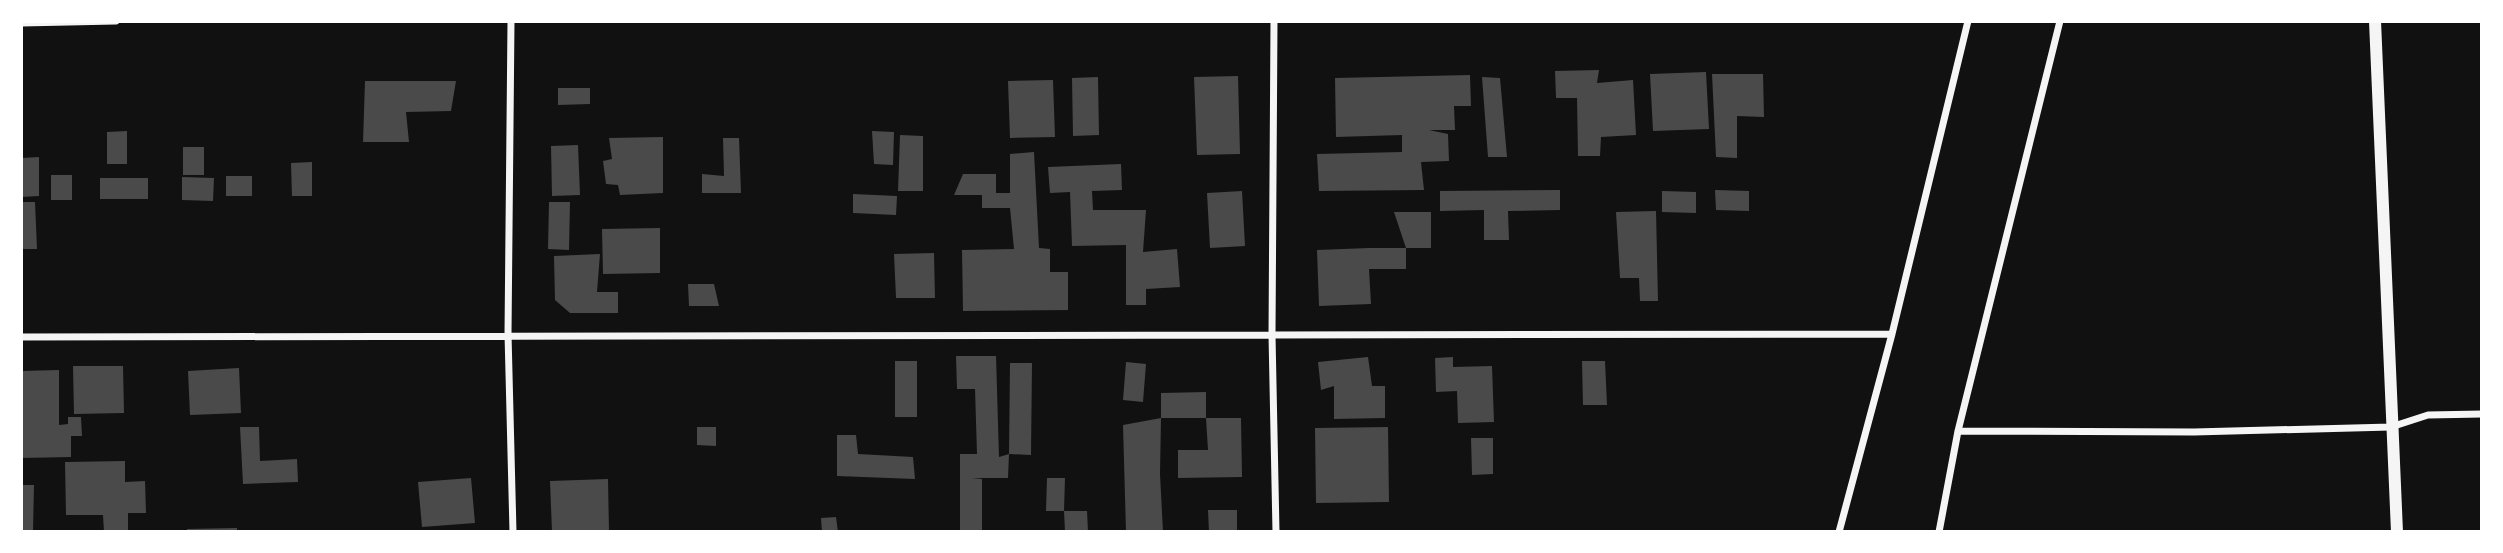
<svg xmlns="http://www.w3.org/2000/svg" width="2503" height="553" viewBox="0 0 2503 553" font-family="'Source Sans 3',sans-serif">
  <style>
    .building { fill: #4a4a4a }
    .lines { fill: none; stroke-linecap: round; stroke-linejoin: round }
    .minor { stroke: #f5f5f5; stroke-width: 7 }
    .tertiary { stroke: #f5f5f5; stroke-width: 12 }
  </style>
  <rect width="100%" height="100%" fill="#111"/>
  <path class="building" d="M1599,70L1597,83L1633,80L1636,135L1601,137L1600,156H1578L1577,98H1556L1555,71Z
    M1706,72L1709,129L1653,131L1650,74Z
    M1712,74H1763L1764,117L1737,116V158L1716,157Z
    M1470,75L1471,106H1454L1455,130H1429L1448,134L1449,161L1421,162L1424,190L1319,191L1317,154L1402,152V135L1336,137L1335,78Z
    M1238,76L1240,154L1197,155L1194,77Z
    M1098,77L1099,135L1073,136L1072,78Z
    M1482,77L1500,78L1507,157H1488Z
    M1053,80L1055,137L1010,138L1008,81Z
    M365,81H456L451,111L406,112L409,142H363Z
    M558,88H590V104L558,105Z
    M127,131V164H107V132Z
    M872,131L894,132L893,165L874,164Z
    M900,135L923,136V191H898Z
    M663,137V193L620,195L618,185L606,184L603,161L612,159L609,138Z
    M723,138H739L741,193H702V174L724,176Z
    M578,145L580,195L552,196L551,146Z
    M183,147H204V175H183Z
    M1034,152L1039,248L1050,249V272H1068V310L963,311L962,250L1014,249L1010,208H982V195H954L963,174H996V193H1010V154Z
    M39,157V196L21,197V158Z
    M312,162V196H292L291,163Z
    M1121,164L1122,190L1092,191L1093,210H1146L1143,252L1177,249L1180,287L1146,289V305H1126V245L1072,246L1070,192L1050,193L1048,167Z
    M51,175H72V200H51Z
    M226,176H252V196H226Z
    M182,177L214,178L213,201L182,200Z
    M100,178H148V199H100Z
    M1560,190V210L1508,211L1509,240H1484V210L1440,211V191Z
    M1715,190L1749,191V211L1716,210Z
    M1242,191L1245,246L1210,248L1207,193Z
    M1662,191L1696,192V213L1662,212Z
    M853,194L897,196L896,215L853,213Z
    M21,202H35L37,249H21Z
    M549,202H570L569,250L548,249Z
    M1656,211L1658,301H1640L1639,278H1620L1616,212Z
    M1394,212H1431V248H1406Z
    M660,228V273L603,274L602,229Z
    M1369,248H1406V269H1369L1371,304L1319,306L1317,250Z
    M934,253L935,298H896L894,254Z
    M600,254L597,292H618V313H570L555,300L554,256Z
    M688,284H714L719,306H689Z
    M956,356H996L999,457L1009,454L1008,478H972L982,479V532H960V454H977L975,389H957Z
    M1368,357L1372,386H1385V418L1334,419V386L1321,390L1318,362Z
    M1453,357V367L1492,366L1494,422L1458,423L1457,391L1436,392L1435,358Z
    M895,361H917V417H895Z
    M1582,361H1605L1607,405H1583Z
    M1126,362L1146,364L1143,402L1123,400Z
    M1010,363H1032L1031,455L1009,454Z
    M73,366H123L124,413L74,414Z
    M239,368L241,413L190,415L188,371Z
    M59,370V425L68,424V417H81L82,436H71V457L21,458V371Z
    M1206,392V418H1161V393Z
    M1161,418L1160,474L1163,532H1126L1123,425Z
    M1206,418H1241L1242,477L1178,478V450H1208Z
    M240,427H259L260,461L297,459L298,482L243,484Z
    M697,427H716V446L697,445Z
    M1388,427L1389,502L1316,503L1315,428Z
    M837,435H856L858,454L913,457L915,479L837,476Z
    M1471,438H1493V474L1472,475Z
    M125,461V482L145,481L146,513H128V532H104L103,515H66L65,462Z
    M471,478L475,523L422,527L418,482Z
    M1047,478H1065L1064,511H1087L1088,532H1065L1064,511H1046Z
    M608,479L609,532H552L550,481Z
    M21,485H34L33,532H21Z
    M1208,510H1237V532H1209Z
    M836,517L838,532H822L821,518Z
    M237,528V532H187V529Z"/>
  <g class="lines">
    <path class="minor" d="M511,21L508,334L513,532
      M1274,21L1272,335L1276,532
      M21,23L116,21
      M21,337L1892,334
      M1958,431L2194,432L2391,427L2428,415L2482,414
      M1839,532L1892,334L1968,21
      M1939,532L1958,431L2060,21"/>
    <path class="tertiary" d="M2375,21L2397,532"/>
  </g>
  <rect width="2503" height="553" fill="none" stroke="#ffffff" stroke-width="46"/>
</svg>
